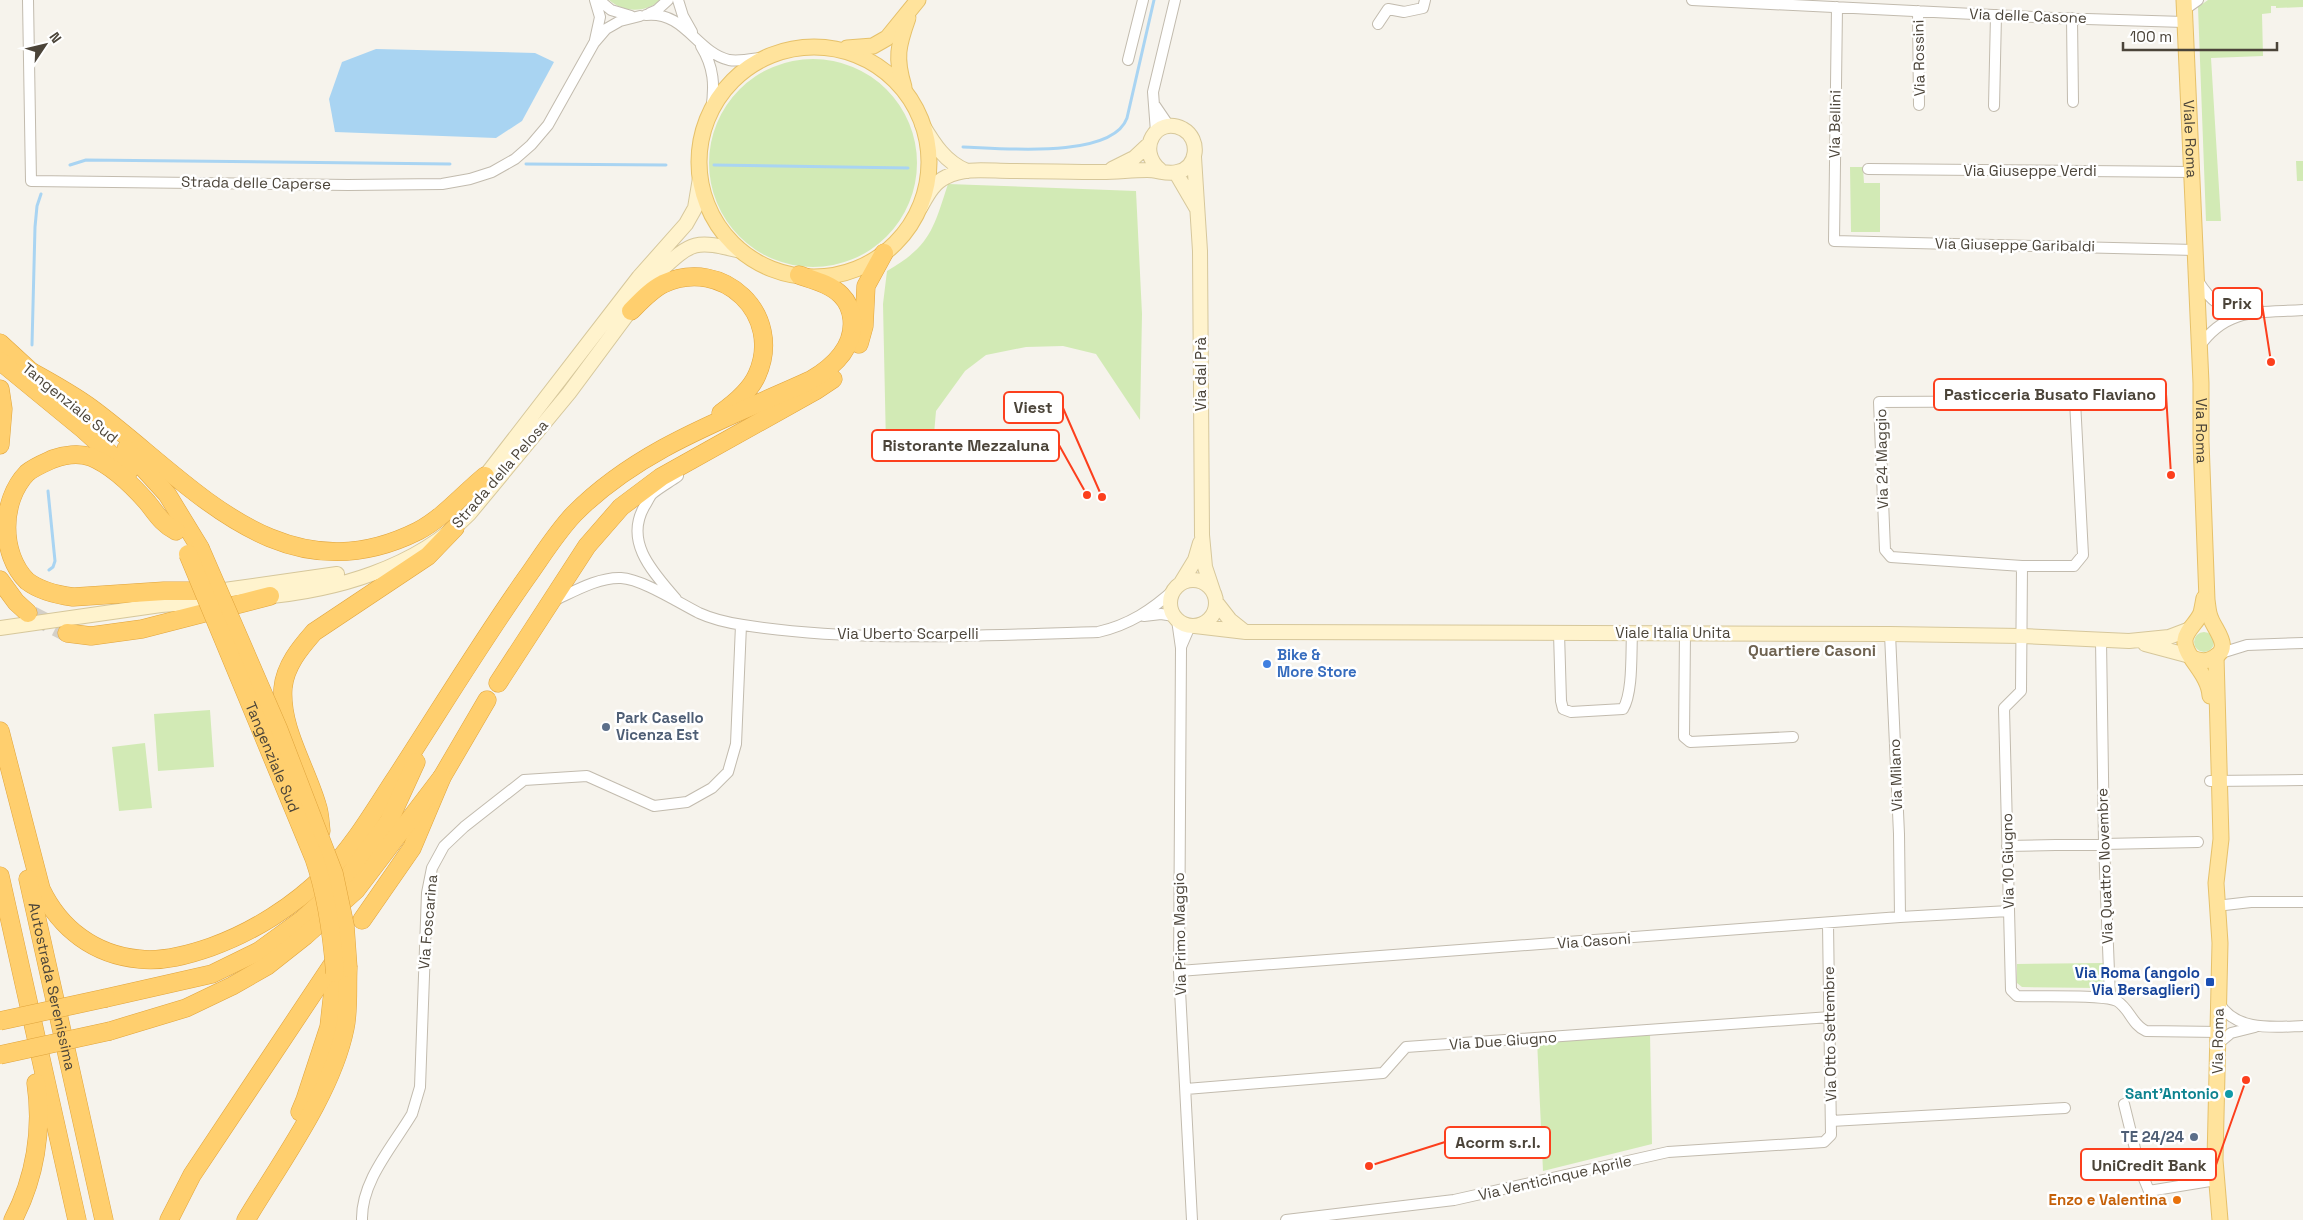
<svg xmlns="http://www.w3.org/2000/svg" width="2303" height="1220" viewBox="0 0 2303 1220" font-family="'Space Grotesk',sans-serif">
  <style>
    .green { fill: #d2eab5 }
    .water { fill: #a9d4f2 }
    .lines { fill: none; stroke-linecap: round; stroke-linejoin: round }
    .stream { stroke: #a9d4f2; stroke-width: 3 }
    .highway-tunnel { stroke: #d4d0c8; stroke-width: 18; stroke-dasharray: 18 9; stroke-linecap: butt }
    .street-casing { stroke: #c2bbae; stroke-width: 12 }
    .secondary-casing { stroke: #d6c79b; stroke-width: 16 }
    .primary-casing { stroke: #e6c16a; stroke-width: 17 }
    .highway-casing { stroke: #e0a43c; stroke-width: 19 }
    .street { stroke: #fff; stroke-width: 10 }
    .secondary { stroke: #fff3cd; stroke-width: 14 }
    .primary { stroke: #ffe39c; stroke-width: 15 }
    .highway { stroke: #ffcf6e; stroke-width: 18 }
    .highway-bridge-casing { stroke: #e0a43c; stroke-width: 19; stroke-linecap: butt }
    .highway-bridge { stroke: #ffcf6e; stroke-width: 18 }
    .shop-dot { fill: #3f7fe0; stroke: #fff; stroke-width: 2 }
    .service-dot { fill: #5c6f8a; stroke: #fff; stroke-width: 2 }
    .transit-dot { fill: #1a4fb4; stroke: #fff; stroke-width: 2 }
    .culture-dot { fill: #0f9aa8; stroke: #fff; stroke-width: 2 }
    .food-dot { fill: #e8710a; stroke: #fff; stroke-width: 2 }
    .labels { text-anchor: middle; stroke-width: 5; stroke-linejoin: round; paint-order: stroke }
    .street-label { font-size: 15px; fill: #4b4439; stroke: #fff }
    .shop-label { font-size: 15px; font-weight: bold; fill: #366cbe; stroke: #fff; text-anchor: start }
    .service-label { font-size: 15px; font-weight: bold; fill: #4e5e75; stroke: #fff; text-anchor: start }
    .transit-label { font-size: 15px; font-weight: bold; fill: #164399; stroke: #fff; text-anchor: end }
    .culture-label { font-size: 15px; font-weight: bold; fill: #0d838f; stroke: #fff; text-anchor: end }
    .food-label { font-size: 15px; font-weight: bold; fill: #c56008; stroke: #fff; text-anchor: end }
    .neighbourhood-label { font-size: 16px; font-weight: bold; fill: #6e6250; stroke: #fff }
    .leader { fill: none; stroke: #fc3f1d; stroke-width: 2 }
    .callout-dot { fill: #fc3f1d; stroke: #fff; stroke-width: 2 }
    .callout { fill: #fff; stroke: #fc3f1d; stroke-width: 2 }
    .callout-label { font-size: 16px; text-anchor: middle; font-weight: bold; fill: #4b4439 }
  </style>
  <rect width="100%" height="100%" fill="#f6f3ec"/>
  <path class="green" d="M609,0H661C645,13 624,13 609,0Z
    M2208,0H2303V7L2276,8V6H2271V13L2262,14L2263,56L2211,58L2221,221H2206L2198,7Z
    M709 163a104 104 0 1 1 208 0a104 104 0 1 1-208 0Z
    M2296,161H2303V181H2297Z
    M1850,167H1863L1864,183H1880V232H1851Z
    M948,184L1136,191L1142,314L1140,420L1096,354L1063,346L1026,347L986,355L965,371L936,411L933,446H886L883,304L887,271C930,246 933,230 948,184Z
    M2194 642a10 10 0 1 1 20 0a10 10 0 1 1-20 0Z
    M210,710L214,767L158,771L154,714Z
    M145,743L152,808L119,811L112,747Z
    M2104,963L2105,983L2099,988L2022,987L2017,983V964Z
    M1650,1033L1652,1144L1543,1171L1537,1040Z"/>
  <path class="water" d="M376,49L535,53L554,62L522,121L496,138L335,132L329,99L342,62Z"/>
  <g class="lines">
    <path class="stream" d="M963,147C999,148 1112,160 1127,118L1154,0
      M526,164L666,165
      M70,165L86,160L450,164
      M714,165L908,168
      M32,345L35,227L37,206L41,194
      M48,491L55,561L53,567L49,570"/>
    <path class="highway-tunnel" d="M32,615L67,633"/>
    <g class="street-casing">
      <path id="street" d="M28,0L31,181L348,185L442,184L470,179L492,172L515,159L531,145L548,125L594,43L606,29L620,21L640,16
        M599,0L611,10L631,16
        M678,0L683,16L692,32
        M1692,0L2054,18L2184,22
        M1837,7L1834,241L2195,250
        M2184,10L2198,0
        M1918,11L1919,105
        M650,13L657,10L668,0
        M646,15C685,11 696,52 729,60C741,62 756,58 768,57
        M2072,18L2073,102
        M1378,24L1388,9L1404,12L1423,8L1425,0
        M595,40L600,17L595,0
        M701,46C714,67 715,86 711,110
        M1128,60L1143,0
        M1154,104L1169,126
        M1994,106L1996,15
        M1156,132L1153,92L1175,0
        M1868,169L2192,172
        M2198,281C2212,303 2220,307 2244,314
        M2199,347C2227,307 2259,313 2303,310
        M2022,566L1891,557L1885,550L1879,402L2075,401L2083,555L2074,566H2022L2021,691L2004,708L2011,990L2017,996C2036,997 2104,994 2117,1001C2130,1009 2132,1025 2146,1031L2219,1032
        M676,599C654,573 624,543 644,507C647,503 649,497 652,494C660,487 670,482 678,476
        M553,601C573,592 598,577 621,578C642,579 679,603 699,613C712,619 730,623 743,625C860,643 981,635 1098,632C1129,625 1152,610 1176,588
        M1144,616L1161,614L1174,616
        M1177,620L1181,648L1179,971L1192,1220
        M1559,633L1561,701L1563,709L1571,712L1623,709C1633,693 1631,653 1632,633
        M1685,633L1684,737L1690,742L1793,737
        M1890,634L1899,834L1900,917
        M2101,640L2104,843L2110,998
        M1181,647L1190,626
        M2218,654L2247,645L2303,643
        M2210,781L2303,780
        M2007,846L2198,842
        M2216,906L2251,902H2303
        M1179,971L1900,917L2009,911
        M2219,1003C2236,1032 2274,1027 2303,1026
        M2219,1043L2231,1033L2255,1027
        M1186,1089L1383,1073L1406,1047L1830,1017
        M2124,1104L2140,1169L2149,1191L2216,1180
        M1831,1121L2065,1108
        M362,1220C361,1181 393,1146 412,1114L420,1087L427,893L432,868L444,846L464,827L524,780L587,776L654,806L687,802L712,788L728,772L736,744L741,625
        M1286,1220L1454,1200L1668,1152L1824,1142L1831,1135L1828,924"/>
    </g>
    <g class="secondary-casing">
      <path id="secondary" d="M922,124C934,144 945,162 967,171
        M1194,157L1200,251L1202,535L1205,567L1214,594
        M1112,169L1134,158L1149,144
        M1176,173L1197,209
        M920,208C927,196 933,183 946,177C965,167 989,171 1010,171C1041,171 1071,172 1102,172C1117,172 1132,170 1147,170C1158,170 1168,175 1177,172C1198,168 1201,139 1183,129C1156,115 1136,150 1160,170
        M480,483L639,277L686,224L695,208L700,178
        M1170 603a23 23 0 1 1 46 0a23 23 0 1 1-46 0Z
        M1181,583L1195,560L1200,543
        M210,592L337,574
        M261,597C335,591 416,568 469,514L569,393L658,273C693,240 695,240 741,251
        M1216,602L1230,620L1245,632
        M1195,626L1246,632L1890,634L2022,636L2129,641L2169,637L2190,629
        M0,628L161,605L217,601
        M2145,644L2190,656"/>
    </g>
    <g class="primary-casing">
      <g id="primary">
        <path id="s1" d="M2184,0L2201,383V441L2207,600C2208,606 2208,613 2211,619C2216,632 2234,649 2211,659C2205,662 2199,661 2192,658"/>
        <circle cx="814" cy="162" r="115"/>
        <path d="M847,48L873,46L887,38L918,0"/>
        <path d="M904,87C895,58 898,46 908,18"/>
        <path d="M2204,598C2203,603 2202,609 2201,613C2197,623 2186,630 2185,640C2183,656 2209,673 2210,696"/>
        <path d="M2216,656L2221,839L2216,883L2220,943L2215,1160L2220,1220"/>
      </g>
    </g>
    <g class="highway-casing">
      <g id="highway">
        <path d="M631,311C641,301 651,290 663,284C723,256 784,315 757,375C750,391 735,403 721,413"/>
        <path d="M0,343L38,378"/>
        <path d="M859,344L864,326L866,286L884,253"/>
        <path d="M0,361L84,430L129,471"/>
        <path d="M30,371C50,382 72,394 91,408C190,481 280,600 418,531C443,518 463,494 485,476"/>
        <path d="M0,389L3,409L0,445"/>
        <path d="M126,449L167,494L200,548"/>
        <path d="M176,531C162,524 156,513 147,502C131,484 113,466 91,457C79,453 64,455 53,459C44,463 34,467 27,473C0,501 0,554 27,581C40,591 58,595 73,597L164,591H214"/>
        <path d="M0,580L16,602L28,613"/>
        <path d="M67,633L91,636L142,629L270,596"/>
        <path d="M498,683L587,546L621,507L661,477L815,391L833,379"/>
        <path d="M0,731L41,889C60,929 95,955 139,959C163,962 188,955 211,947C253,932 294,906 326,874C354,846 375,809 397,776C440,710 481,642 527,577C542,556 556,533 574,514C639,448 728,418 811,380C833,367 855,348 852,319C851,310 848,302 841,295C830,284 813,280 799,275"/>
        <path d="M321,831C320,823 320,813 317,805C306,767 280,728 283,688C285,666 300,648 314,632L428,556L455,528"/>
        <path d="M0,876L77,1220"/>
        <path id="s2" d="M28,879L104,1220"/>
        <path d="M362,920L412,848L442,777L487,700"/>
        <path d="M106,998L212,974L259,951L303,919L345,881L389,821L416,762"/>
        <path d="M110,1031L186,1008L232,986L267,966L305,936L356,890L442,777"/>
        <path d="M300,1112L305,1100L329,1027L335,973"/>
        <path d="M13,1220C35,1178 43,1130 36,1083"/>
        <path d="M169,1220L192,1175L332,965"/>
        <path d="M246,1220C280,1163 332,1093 345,1028C349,1009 347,987 348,968"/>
      </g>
    </g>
    <use href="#street" class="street"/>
    <use href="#secondary" class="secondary"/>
    <use href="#primary" class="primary"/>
    <use href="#highway" class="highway"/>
    <g class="highway-bridge-casing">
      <g id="highway-bridge">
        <path d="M200,548L278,728L334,874L345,926L348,968"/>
        <path id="s3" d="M188,554L314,858C327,896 332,933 335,973"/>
        <path d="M0,1021L106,998"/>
        <path d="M0,1055L110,1031"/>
      </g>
    </g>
    <use href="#highway-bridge" class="highway-bridge"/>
  </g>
  <circle class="shop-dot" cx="1267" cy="664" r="5"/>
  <g class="service-dot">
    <circle cx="606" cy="727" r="5"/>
    <circle cx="2194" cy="1137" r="5"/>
  </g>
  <rect class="transit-dot" x="2205" y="977" width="10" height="10" rx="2.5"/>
  <circle class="culture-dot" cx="2229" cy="1094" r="5"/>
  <circle class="food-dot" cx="2177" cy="1200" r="5"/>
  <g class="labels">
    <g class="street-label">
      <text transform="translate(2028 16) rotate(2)" y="5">Via delle Casone</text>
      <text transform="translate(1919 58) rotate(-91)" y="5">Via Rossini</text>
      <text transform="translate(1835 124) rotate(-89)" y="5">Via Bellini</text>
      <text dy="5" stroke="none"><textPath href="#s1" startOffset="139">Viale Roma</textPath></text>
      <text x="2030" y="176">Via Giuseppe Verdi</text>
      <text transform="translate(256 183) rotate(1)" y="5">Strada delle Caperse</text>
      <text transform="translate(2015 245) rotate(1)" y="5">Via Giuseppe Garibaldi</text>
      <text transform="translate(1201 374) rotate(-90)" y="5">Via dal Prà</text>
      <text transform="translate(70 403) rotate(39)" y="5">Tangenziale Sud</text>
      <text dy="5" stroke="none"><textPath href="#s1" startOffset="431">Via Roma</textPath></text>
      <text transform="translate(1882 459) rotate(-91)" y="5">Via 24 Maggio</text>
      <text transform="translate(500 474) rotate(-49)" y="5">Strada della Pelosa</text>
      <text x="1673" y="638">Viale Italia Unita</text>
      <text x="908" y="639">Via Uberto Scarpelli</text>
      <text dy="5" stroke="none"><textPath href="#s3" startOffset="220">Tangenziale Sud</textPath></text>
      <text transform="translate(1896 775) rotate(-92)" y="5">Via Milano</text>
      <text transform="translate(2008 861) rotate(-91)" y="5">Via 10 Giugno</text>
      <text transform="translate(2105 866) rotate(-92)" y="5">Via Quattro Novembre</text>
      <text transform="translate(428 922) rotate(-85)" y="5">Via Foscarina</text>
      <text transform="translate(1180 934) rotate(-91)" y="5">Via Primo Maggio</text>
      <text transform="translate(1594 941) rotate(-4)" y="5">Via Casoni</text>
      <text dy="5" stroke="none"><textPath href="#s2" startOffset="110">Autostrada Serenissima</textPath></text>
      <text transform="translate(1830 1034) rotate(-91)" y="5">Via Otto Settembre</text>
      <text transform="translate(1503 1041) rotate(-4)" y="5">Via Due Giugno</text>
      <text transform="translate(2218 1041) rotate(-89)" y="5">Via Roma</text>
      <text transform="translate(1555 1178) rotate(-13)" y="5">Via Venticinque Aprile</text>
    </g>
    <g class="shop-label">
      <text x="1277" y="660">Bike &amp;<tspan x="1277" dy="17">More Store</tspan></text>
    </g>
    <g class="service-label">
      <text x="616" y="723">Park Casello<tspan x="616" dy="17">Vicenza Est</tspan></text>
      <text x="2184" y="1142" text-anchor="end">TE 24/24</text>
    </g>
    <g class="transit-label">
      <text x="2200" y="978">Via Roma (angolo<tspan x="2200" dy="17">Via Bersaglieri)</tspan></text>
    </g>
    <g class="culture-label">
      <text x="2219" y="1099">Sant'Antonio</text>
    </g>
    <g class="food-label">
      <text x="2167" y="1205">Enzo e Valentina</text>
    </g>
    <g class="neighbourhood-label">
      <text x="1812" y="656">Quartiere Casoni</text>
    </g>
  </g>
  <path class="leader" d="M2271 362L2262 304M2171 475L2166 394M1102 497L1063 408M1087 495L1059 445M1369 1166L1445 1142M2246 1080L2216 1165"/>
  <g class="callout-dot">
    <circle cx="2271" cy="362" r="5"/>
    <circle cx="2171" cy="475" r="5"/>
    <circle cx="1102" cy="497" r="5"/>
    <circle cx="1087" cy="495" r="5"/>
    <circle cx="1369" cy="1166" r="5"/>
    <circle cx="2246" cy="1080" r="5"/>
  </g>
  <g class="callout">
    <rect x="2213" y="288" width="49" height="31" rx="5"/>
    <rect x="1934" y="379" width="232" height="31" rx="5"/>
    <rect x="1004" y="392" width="59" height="31" rx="5"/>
    <rect x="872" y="430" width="187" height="31" rx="5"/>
    <rect x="1445" y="1127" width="105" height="31" rx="5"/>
    <rect x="2081" y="1149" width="135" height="31" rx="5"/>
  </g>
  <g class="callout-label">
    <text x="2237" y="309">Prix</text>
    <text x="2050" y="400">Pasticceria Busato Flaviano</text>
    <text x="1033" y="413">Viest</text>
    <text x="966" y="451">Ristorante Mezzaluna</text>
    <text x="1498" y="1148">Acorm s.r.l.</text>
    <text x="2149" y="1171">UniCredit Bank</text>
  </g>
  <g transform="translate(45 45) rotate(55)" stroke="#ffffff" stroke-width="4" paint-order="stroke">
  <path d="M0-4L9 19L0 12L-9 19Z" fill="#4b4439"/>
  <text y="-8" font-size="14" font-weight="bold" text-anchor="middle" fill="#4b4439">N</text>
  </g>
  <path d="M2123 42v8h154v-8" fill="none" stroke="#4b4439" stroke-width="2.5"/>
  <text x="2130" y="42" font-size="15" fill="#4b4439" stroke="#ffffff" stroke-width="4" paint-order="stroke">100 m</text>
</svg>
